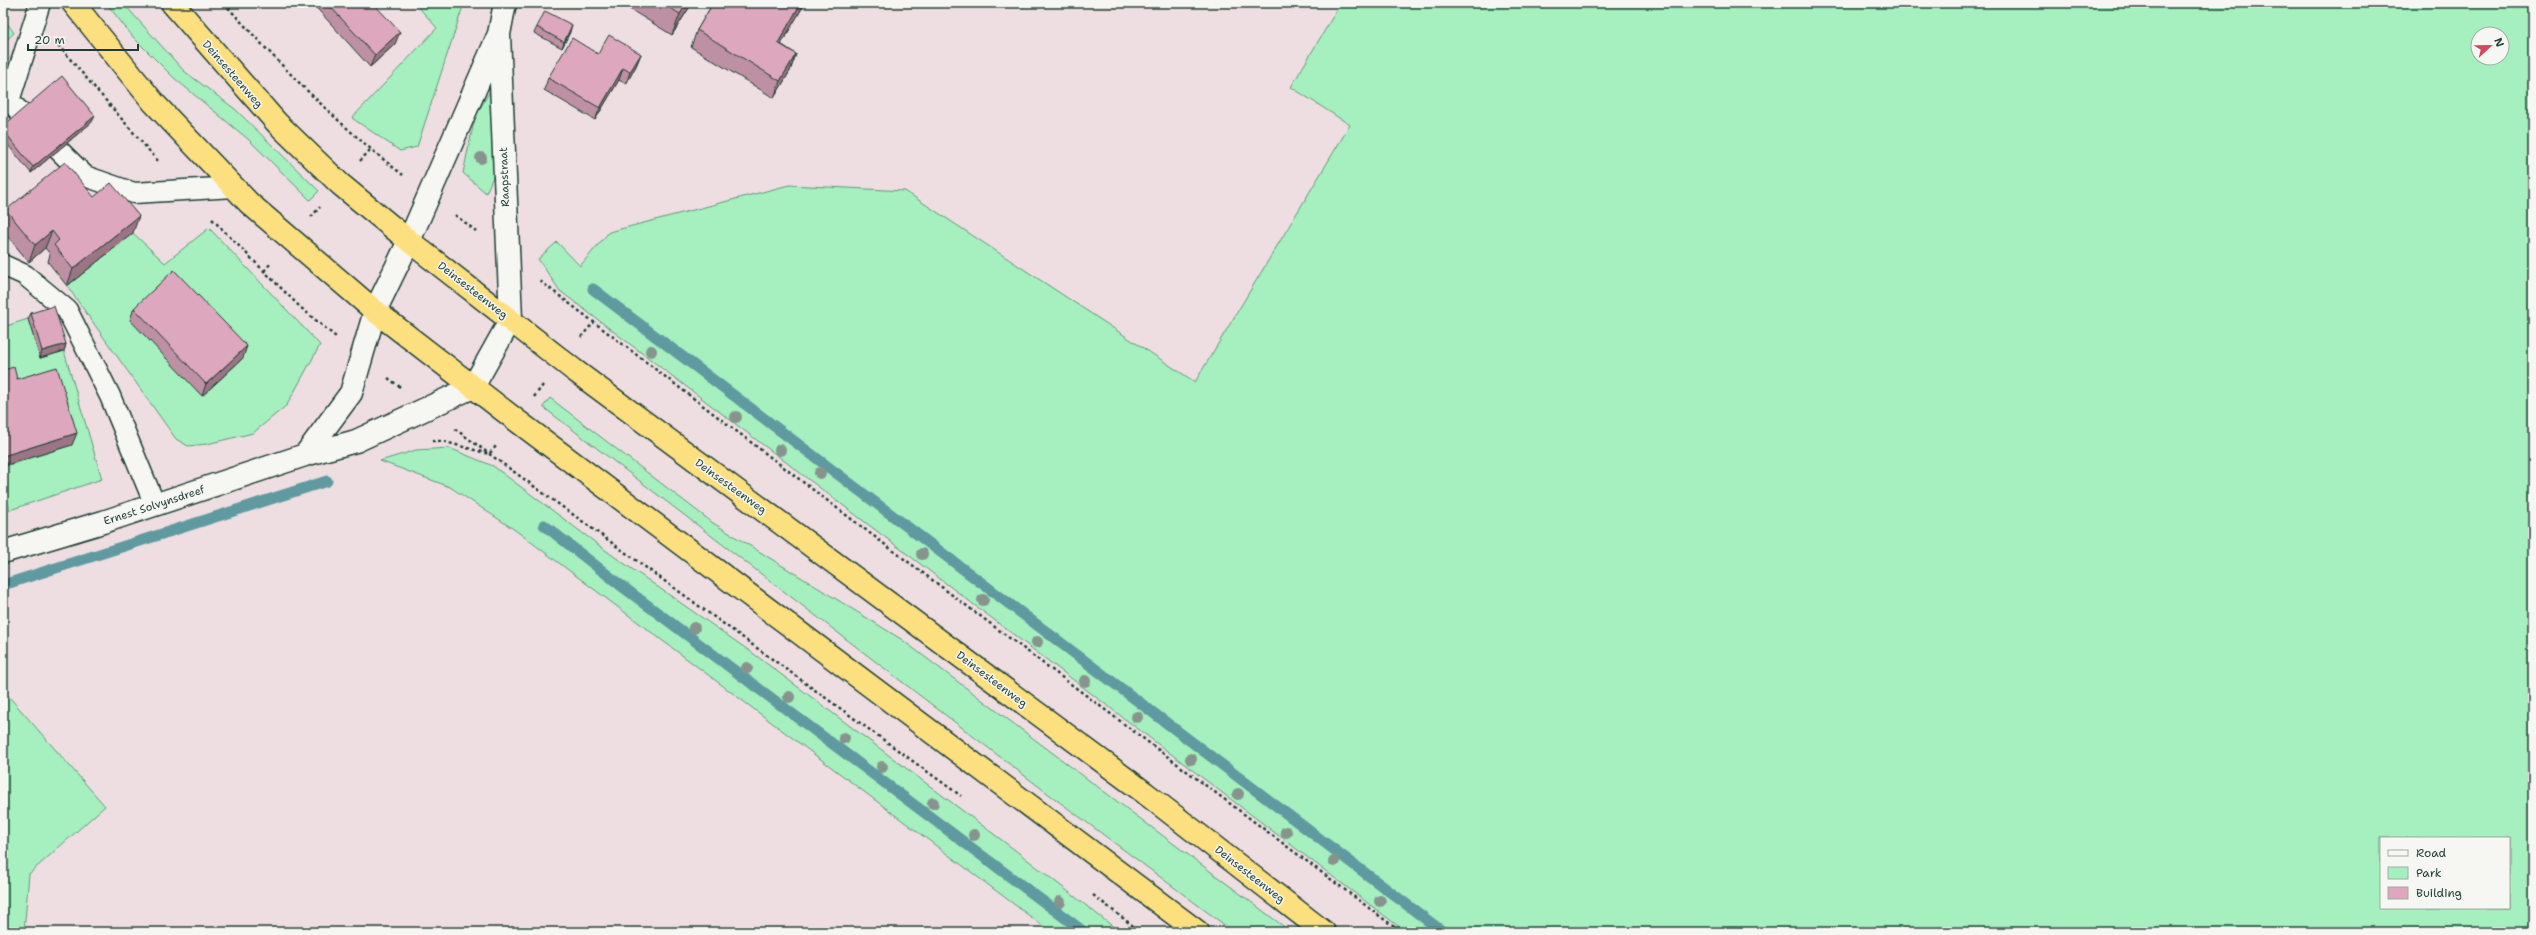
<svg xmlns="http://www.w3.org/2000/svg" width="2536" height="935" viewBox="0 0 2536 935" font-family="'Shantell Sans',sans-serif">
  <style>
    .green { fill: #a6efbe; stroke: #629679; fill-rule: evenodd }
    .lines { fill: none; stroke-linecap: round; stroke-linejoin: round }
    .stream { stroke: #609aa1; stroke-width: 11 }
    .lane-casing { stroke: #1f3d34; stroke-width: 23 }
    .street-casing { stroke: #1f3d34; stroke-width: 25 }
    .secondary-casing { stroke: #1f3d34; stroke-width: 25 }
    .highway-casing { stroke: #1f3d34; stroke-width: 25 }
    .path { stroke: #1f3d34; stroke-width: 2.5; stroke-dasharray: 3 3; stroke-linecap: butt }
    .lane { stroke: #f6f6f2; stroke-width: 20 }
    .street { stroke: #f6f6f2; stroke-width: 22 }
    .secondary { stroke: #f6f6f2; stroke-width: 22 }
    .highway { stroke: #fce080; stroke-width: 22 }
    .tree { fill: #87948e }
    .wall { fill: #be90a3; stroke: #1f3d34 }
    .shaded-wall { fill: #9b7584; stroke: #1f3d34 }
    .building { fill: #dda7bd; stroke: #1f3d34 }
    .labels { text-anchor: middle; stroke-width: 3; stroke-linejoin: round; paint-order: stroke }
    .street-label { font-size: 11px; fill: #1f3d34; stroke: #f6f6f2 }
  </style>
  <rect width="100%" height="100%" fill="#eedee2"/>
  <filter id="ink" filterUnits="userSpaceOnUse"><feTurbulence type="fractalNoise" baseFrequency=".025" numOctaves="2"/><feDisplacementMap in="SourceGraphic" scale="8" xChannelSelector="R" yChannelSelector="G"/><feConvolveMatrix kernelMatrix="1 2 1 2 8 2 1 2 1" color-interpolation-filters="sRGB"/></filter>
  <g filter="url(#ink)">
    <path class="green" d="M106,3H123L184,71L235,109L319,191L310,200L249,140L174,78L133,37Z
      M415,3H464L417,147L400,151L352,118L437,28Z
      M1341,3H2533V932H1406L560,291L538,259L557,242L580,266L609,232L789,185L905,191L1195,382L1350,125L1291,87ZM2478,34H2502V58H2478ZM2381,838H2509V908H2381Z
      M3,17L14,33L3,43Z
      M491,89L495,172L486,193L463,173L475,117Z
      M209,228L320,345L287,405L253,433L207,444L188,446L176,439L67,286L133,233L165,263Z
      M28,319L40,358L64,351L102,479L10,510L3,487V467L72,445L3,381V327Z
      M550,398L713,523L901,639L1291,932H1234L1042,789L543,407Z
      M449,448L493,466L612,555L754,654L1015,850L1120,932H1051L515,530L450,487L380,461L416,450Z
      M3,690L105,806L29,874L24,932H3Z"/>
    <g class="lines">
      <path class="stream" d="M593,289C878,502 1158,719 1443,932
        M544,525L619,584L1084,932
        M3,585L327,481"/>
      <g class="lane-casing">
        <path id="lane" d="M40,3L9,101L85,176L134,193L234,187
          M3,265L25,275L67,310L110,396L155,505"/>
      </g>
      <g class="street-casing">
        <path id="street" d="M305,455L351,393L375,311
          M3,552L103,522L305,455L356,441L473,387"/>
      </g>
      <g class="secondary-casing">
        <path id="secondary" d="M375,311L409,241L499,34L505,3
          M473,387L511,319L499,34"/>
      </g>
      <g class="highway-casing">
        <path id="highway" d="M73,3L154,103L249,203L375,311L516,420L1198,932
          M172,3L277,123L340,184L409,241L574,370L1145,793L1324,932"/>
      </g>
      <path class="path" d="M224,3C280,65 337,124 403,175
        M58,45L158,161
        M360,161L370,150
        M455,215L476,231
        M311,217L320,207
        M212,219L300,307L336,337
        M264,271L271,263
        M540,281L871,534L1401,932
        M581,337L594,322
        M388,378L400,387
        M534,397L543,385
        M455,429L961,796
        M432,441H442L489,454L497,445
        M1093,895L1141,932"/>
      <use href="#lane" class="lane"/>
      <use href="#street" class="street"/>
      <use href="#secondary" class="secondary"/>
      <use href="#highway" class="highway"/>
    </g>
    <g class="tree">
      <circle cx="481" cy="158" r="6"/>
      <circle cx="651" cy="351" r="6"/>
      <circle cx="736" cy="417" r="6"/>
      <circle cx="780" cy="450" r="6"/>
      <circle cx="820" cy="473" r="6"/>
      <circle cx="922" cy="554" r="6"/>
      <circle cx="983" cy="600" r="6"/>
      <circle cx="694" cy="628" r="6"/>
      <circle cx="1037" cy="642" r="6"/>
      <circle cx="747" cy="668" r="6"/>
      <circle cx="1085" cy="681" r="6"/>
      <circle cx="789" cy="697" r="6"/>
      <circle cx="1137" cy="717" r="6"/>
      <circle cx="844" cy="738" r="6"/>
      <circle cx="1191" cy="759" r="6"/>
      <circle cx="882" cy="767" r="6"/>
      <circle cx="1238" cy="794" r="6"/>
      <circle cx="933" cy="803" r="6"/>
      <circle cx="1286" cy="832" r="6"/>
      <circle cx="974" cy="835" r="6"/>
      <circle cx="1334" cy="861" r="6"/>
      <circle cx="1380" cy="901" r="6"/>
      <circle cx="1060" cy="902" r="6"/>
    </g>
    <path class="wall" d="M312,3H373L395,44L370,67Z
      M630,3H692L672,35L628,8Z
      M713,3H805L781,44L796,54L790,71L774,98L691,47L697,30Z
      M537,27L570,32L562,48L534,33Z
      M598,54H641L636,66L626,84L619,80L595,120L544,90L548,78Z
      M92,122L31,173L3,139V126Z
      M94,197L133,233L67,286L48,262L50,254L45,248L29,262L3,231V219L6,210Z
      M134,308L243,358L202,396L130,320Z
      M31,313L66,344L64,351L40,358L28,319Z"/>
    <path class="shaded-wall" d="M687,3H692L672,35L680,14Z
      M801,3H805L772,60L778,43Z
      M572,25L570,32L562,48L564,42Z
      M400,32L395,44L370,67L375,55Z
      M641,54L636,66L626,84L630,72Z
      M796,54L790,71L774,98L780,81Z
      M623,68L619,80L595,120L600,108Z
      M95,116L92,122L31,173L33,167Z
      M139,216L133,233L67,286L73,269Z
      M52,231L45,248L29,262L35,245Z
      M66,344L64,351L40,358L42,351Z
      M247,346L243,358L202,396L206,384Z
      M77,433L72,445L3,466V456Z"/>
    <path class="building" d="M327,3H373L400,32L375,55Z
      M662,3H687L680,14Z
      M713,3H801L778,43L796,54L780,81L697,30Z
      M545,11L572,25L564,42L537,27Z
      M609,35L641,54L630,72L623,68L600,108L548,78L572,38L598,54Z
      M62,76L95,116L33,167L3,130V126Z
      M65,162L94,197L111,183L139,216L73,269L54,245L59,240L52,231L35,245L6,210Z
      M174,270L247,346L206,384L134,308Z
      M54,306L66,344L42,351L31,313Z
      M14,367L17,379L57,367L77,433L3,456V370Z"/>
  </g>
  <g class="labels">
    <g class="street-label">
      <text transform="translate(233 74) rotate(49)" y="4">Deinsesteenweg</text>
      <text transform="translate(504 177) rotate(-92)" y="4">Raapstraat</text>
      <text transform="translate(473 290) rotate(38)" y="4">Deinsesteenweg</text>
      <text transform="translate(731 486) rotate(36)" y="4">Deinsesteenweg</text>
      <text transform="translate(154 505) rotate(-18)" y="4">Ernest Solvynsdreef</text>
      <text transform="translate(992 679) rotate(37)" y="4">Deinsesteenweg</text>
      <text transform="translate(1250 874) rotate(38)" y="4">Deinsesteenweg</text>
    </g>
  </g>
  <rect width="2536" height="935" fill="none" stroke="#f6f6f2" stroke-width="16"/>
  <rect x="8" y="8" width="2520" height="919" fill="none" stroke="#1f3d34" stroke-width="1.5" filter="url(#ink)"/>
  <rect x="2380" y="837" width="130" height="72" fill="#f6f6f2" stroke="#a0aca6"/>
  <rect x="2388" y="850" width="20" height="6" fill="#f6f6f2" stroke="#a0aca6"/>
  <text x="2416" y="857" font-size="12" fill="#1f3d34">Road</text>
  <rect x="2388" y="867" width="20" height="12" fill="#a6efbe" stroke="#a0aca6"/>
  <text x="2416" y="877" font-size="12" fill="#1f3d34">Park</text>
  <rect x="2388" y="887" width="20" height="12" fill="#dda7bd" stroke="#a0aca6"/>
  <text x="2416" y="897" font-size="12" fill="#1f3d34">Building</text>
  <g transform="translate(2490 46) rotate(68)"><circle r="19" fill="#f6f6f2" stroke="#a0aca6"/>
  <path d="M0-3L7 15L0 10L-7 15Z" fill="#d1495b"/>
  <text y="-6" font-size="11" font-weight="bold" text-anchor="middle" fill="#1f3d34">N</text>
  </g>
  <path d="M28 44v6h110v-6" fill="none" stroke="#1f3d34" stroke-width="2"/>
  <text x="34" y="44" font-size="12" fill="#1f3d34" stroke="#f6f6f2" stroke-width="3" paint-order="stroke">20 m</text>
</svg>
